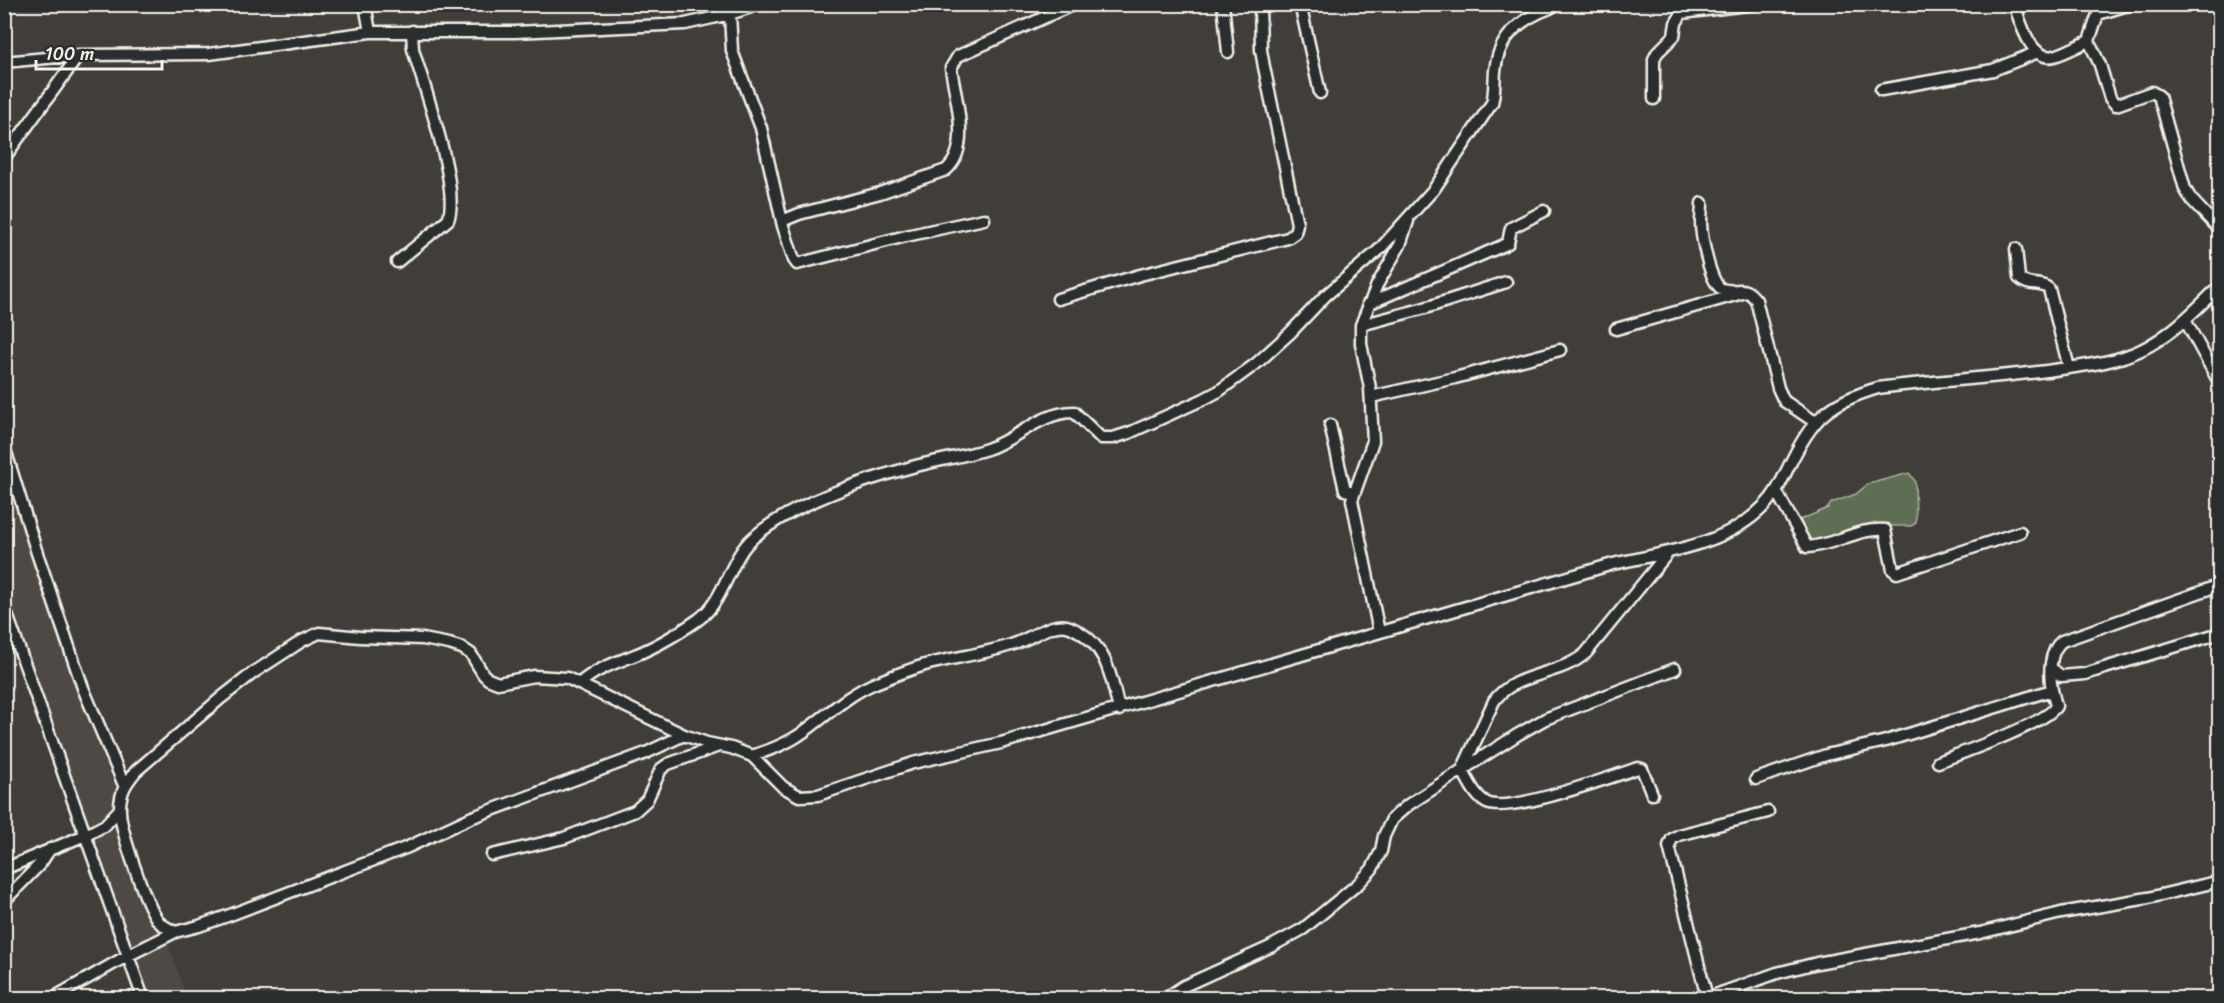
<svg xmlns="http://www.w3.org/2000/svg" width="2224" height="1003" viewBox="0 0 2224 1003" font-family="Sriracha,sans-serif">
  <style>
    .built { fill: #4f4844 }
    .green { fill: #606d54; stroke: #aaaf9e; stroke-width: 1.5 }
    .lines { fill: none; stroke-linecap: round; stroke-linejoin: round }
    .minor-casing { stroke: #f4f1e8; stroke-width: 15 }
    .minor { stroke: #2a2d2e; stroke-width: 10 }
  </style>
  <rect width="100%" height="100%" fill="#403d3b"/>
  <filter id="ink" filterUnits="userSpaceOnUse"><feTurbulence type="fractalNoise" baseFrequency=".0167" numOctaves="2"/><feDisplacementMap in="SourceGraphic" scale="12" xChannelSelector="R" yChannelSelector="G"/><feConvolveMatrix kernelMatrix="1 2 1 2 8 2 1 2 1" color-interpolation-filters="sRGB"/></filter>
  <g filter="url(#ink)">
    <path class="built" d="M4,461L187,998H134L5,622Z"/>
    <path class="green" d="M1909,473L1915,481L1916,523L1911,526H1883L1809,545L1798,521L1828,508L1831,503L1856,494L1868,484Z"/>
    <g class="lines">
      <g class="minor-casing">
        <path id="minor" d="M365,4L370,32
          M1223,4L1228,52
          M1300,4L1320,93
          M2014,4C2020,20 2030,62 2054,56C2065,53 2077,46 2089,41
          M2131,4L2098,14L2089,41L2100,65L2110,98L2116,105L2152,92L2159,96L2185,189L2191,199L2220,230
          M730,14L732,51L761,128L783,226L794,260L797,264L906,236L984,219
          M4,62L79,55L209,54L370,32H515L685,24L730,14L760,4
          M1881,90L1993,70L2038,52
          M1654,99V59L1657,53L1674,36L1676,23L1682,13L1755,4
          M4,158L79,55
          M1702,203C1702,209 1701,216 1701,222C1701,235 1710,285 1722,289C1738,294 1743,283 1756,300L1778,388L1784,401L1815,422
          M782,221L799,214L880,193L946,170C972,148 955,98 951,68L958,56L1070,6V4
          M2016,249L2019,278C2029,288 2040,281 2049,289L2069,368
          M397,262L448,220C461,188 423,84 413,49L412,31
          M1058,299L1140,275L1288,238L1295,233L1297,224L1264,67L1261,50L1260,4
          M1368,304L1502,246L1508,243L1511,228L1544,211
          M2185,320L2220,384
          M1361,325L1425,308L1506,282
          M1616,329L1746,292
          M1371,397L1455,378L1560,350
          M1330,425L1345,490L1354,492
          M4,446L37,553L83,688L124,785
          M1776,491L1807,547C1833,546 1860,527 1885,530L1893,570L1897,573L2020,532
          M4,606L143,998
          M1379,632L1352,500L1373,441L1370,388L1361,344V325L1377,285L1400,245L1408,221
          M2051,668L2061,676L2085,674L2220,633
          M579,684C596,669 615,663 635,655C658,646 679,633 699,619C726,599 729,558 754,537C792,504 864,480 912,467C937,460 963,457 987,449C1017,439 1041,412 1074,412L1101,438H1113L1129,433L1204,399L1219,391L1257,363L1290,333L1325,296L1379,250L1434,189L1492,103C1495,92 1494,82 1495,71C1498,37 1520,19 1550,8
          M752,756C769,750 787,744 802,733C826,716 846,696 873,684C890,677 908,670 925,665C955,657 985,654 1014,644C1030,639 1054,620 1070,627C1107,643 1111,676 1119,710
          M1938,762C1959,754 2049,722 2056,706L2052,690
          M1756,779L1826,755L1886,741L2052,690C2049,674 2049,651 2062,641L2220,585
          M1652,794L1642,769L1638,768C1611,777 1509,814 1487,803C1475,797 1469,781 1462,770L1517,735L1545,719L1675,669
          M492,855L564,838L635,811L647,800L661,769L668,764L719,746
          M4,869L90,833L105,825L119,810
          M4,901L40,864L50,849
          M175,932C169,929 163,926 159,922C146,906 119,828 120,808C120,792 126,783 136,771L221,698L253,673L302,641L319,633L360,637L423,639L449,644L462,648L471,654L483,674L488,679L498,683L534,676L567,678L684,735L707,743L731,748L752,756L783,787L799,796L818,795L913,763L1001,743L1613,564C1665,552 1726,546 1765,505C1776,494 1782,480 1789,466C1812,419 1827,403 1878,388C1939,380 2000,378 2061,369C2088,365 2116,362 2141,350C2172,335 2196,309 2220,286
          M53,998L127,956L175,932L199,926L230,915L408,847L470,818L646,753L684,735
          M1166,998L1184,986L1270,947L1303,929L1358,884L1372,869L1381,851L1384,836L1392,819L1408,805L1462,770L1494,701C1516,671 1559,677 1586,653L1667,554
          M1707,998L1777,973L1817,963L1980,933L2061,913L2148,898L2220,881
          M1707,998L1669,846L1672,839L1679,835L1768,812"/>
      </g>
      <use href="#minor" class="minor"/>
    </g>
  </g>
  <rect width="2224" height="1003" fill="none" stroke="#2a2d2e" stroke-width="24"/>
  <rect x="12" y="12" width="2200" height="979" fill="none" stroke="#f4f1e8" stroke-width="2" filter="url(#ink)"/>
  <path d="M36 60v9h126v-9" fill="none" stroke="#f4f1e8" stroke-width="3"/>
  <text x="45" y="60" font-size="18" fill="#f4f1e8" stroke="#2a2d2e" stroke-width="4.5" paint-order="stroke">100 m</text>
</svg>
